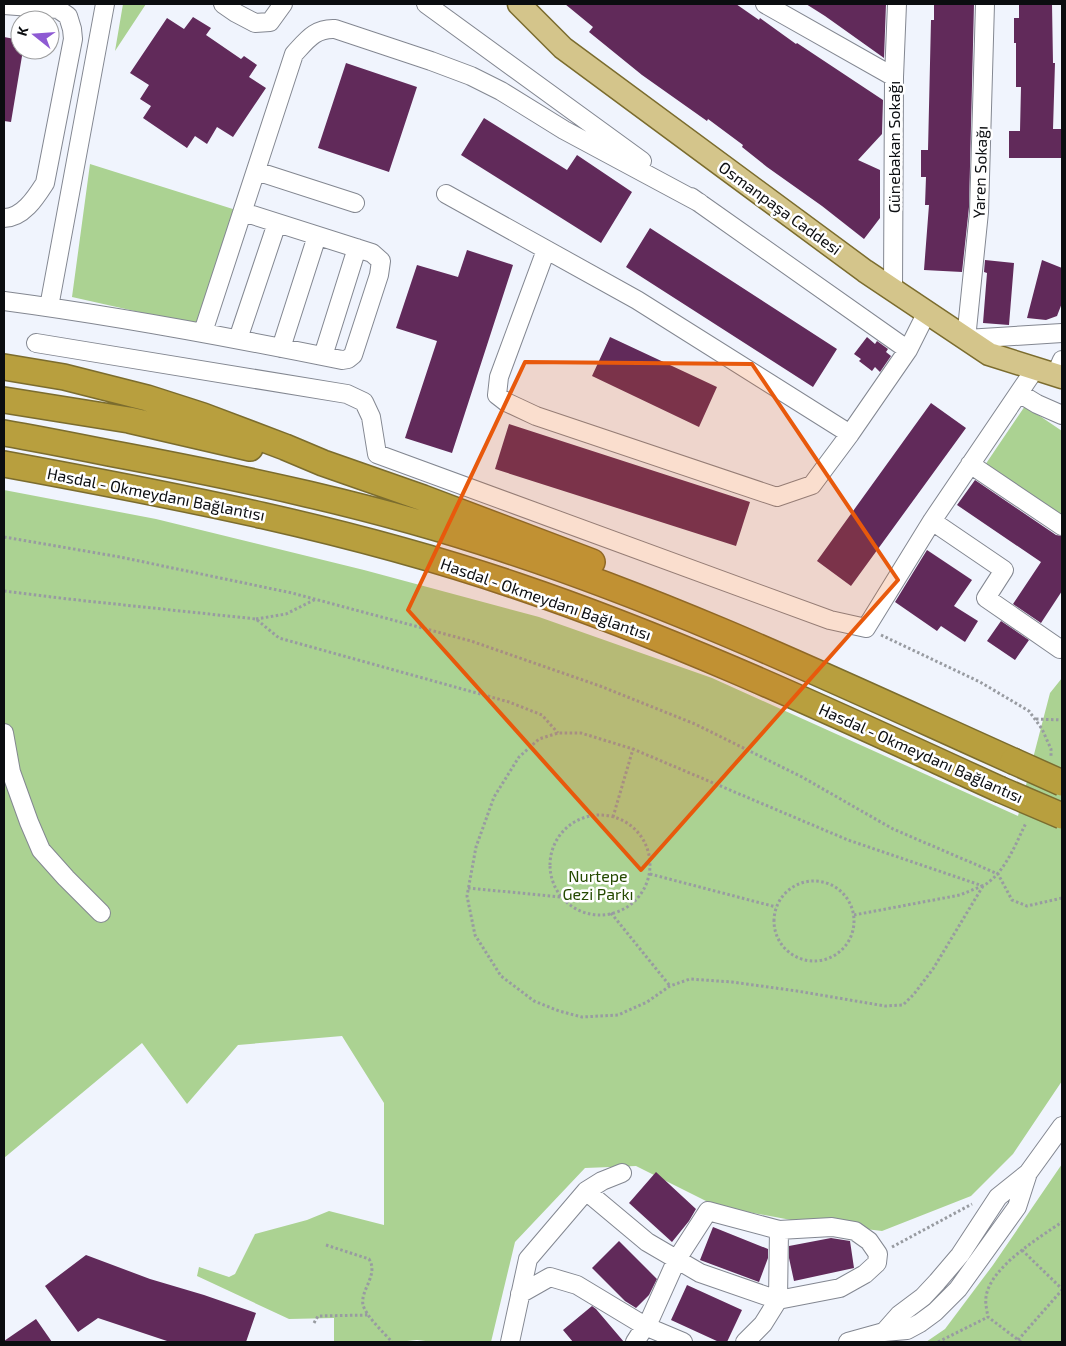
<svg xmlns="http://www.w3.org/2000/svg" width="1066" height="1346" viewBox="0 0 1066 1346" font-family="'Exo 2',sans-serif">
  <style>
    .green { fill: #abd292 }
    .building { fill: #612a5a }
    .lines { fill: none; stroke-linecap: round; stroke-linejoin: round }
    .minor-casing { stroke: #838791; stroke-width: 20 }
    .major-casing { stroke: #7b6c2e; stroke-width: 25 }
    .highway-casing { stroke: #7b6c2e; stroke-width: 28 }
    .path { stroke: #989ba1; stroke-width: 3; stroke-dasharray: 2.5 2.5; stroke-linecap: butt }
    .minor { stroke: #fff; stroke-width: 18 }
    .major { stroke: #d4c58b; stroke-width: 22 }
    .highway { stroke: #b89f3e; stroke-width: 25 }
    .highway-bridge-casing { stroke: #7b6c2e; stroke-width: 28; stroke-linecap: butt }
    .highway-bridge { stroke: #b89f3e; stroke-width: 25 }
    .marked { fill: #e8590c; fill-opacity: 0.2; stroke: #e8590c; stroke-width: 4; stroke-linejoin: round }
    .labels { text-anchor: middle; stroke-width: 5; stroke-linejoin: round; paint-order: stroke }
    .street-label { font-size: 16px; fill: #0b0d10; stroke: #fff }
    .park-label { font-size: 16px; fill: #254900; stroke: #fff }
  </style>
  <rect width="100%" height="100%" fill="#f0f4fd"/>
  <path class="green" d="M123,4H146L115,51Z
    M90,164L236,210L197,325L72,297Z
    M1025,406L1062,431V522L983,468Z
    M4,490L156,519L364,570L539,617L712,678L1018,816L1050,693L1062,678V1081L1013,1154L971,1196L882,1231L791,1220L716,1206L636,1166L585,1168L515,1242L491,1342H434L417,1340L397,1342H334V1318L289,1319L197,1276L199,1267L229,1277L235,1274L255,1234L307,1220L329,1211L384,1225V1103L342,1036L238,1045L187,1104L142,1043L4,1158Z
    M1062,1164V1342H926L945,1329L993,1265Z"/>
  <path class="building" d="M565,4H736L759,20L760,18L796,44L797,43L883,100L882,134L858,160L880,170V218L864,239L822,206L767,167L742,147L743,145L708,119L707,121L642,75L589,32L593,27Z
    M806,4H886L884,58L825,16Z
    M934,4H974L969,207L962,272L924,270L929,205H925L926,177H921V150H928L931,20H934Z
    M1019,4H1052L1053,63H1055L1053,129H1062V158H1009V131H1020L1021,87H1016V43H1014V18H1019Z
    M193,17L211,28L206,35L241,59L244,56L257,65L249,77L266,88L233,137L217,127L207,144L195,136L187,148L143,118L151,106L140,99L149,85L130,73L167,18L184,29Z
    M4,37L20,40V50H23L11,122L4,121Z
    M346,63L417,87L389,172L318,148Z
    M484,118L567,170L577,155L632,192L601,243L461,155Z
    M650,228L837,349L813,387L626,267Z
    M467,250L513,265L452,453L405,438L437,341L396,328L417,265L458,277Z
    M985,260L1014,263L1009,325L983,323L987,273L984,272Z
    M1042,260L1062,268V303L1057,316L1046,320L1027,318Z
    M610,337L717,387L699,427L592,376Z
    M867,337L875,344L877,341L888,349L886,352L891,356L880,372L875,367L872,371L859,361L861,359L854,354Z
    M931,403L966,428L851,586L817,561Z
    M509,424L750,502L736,546L495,469Z
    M975,480L1056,535L1062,536V591L1041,623L1013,604L1041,562L957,505Z
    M927,550L972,580L954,606L978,621L965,642L941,626L937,631L895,602Z
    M1001,621L1029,640L1015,660L987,641Z
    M656,1172L696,1209L689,1221L672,1242L629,1203Z
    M713,1227L768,1249V1258L759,1282L700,1260Z
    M831,1238L850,1241L854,1268L794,1281L789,1258V1246Z
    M619,1241L657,1279L649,1295L636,1308L625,1301L592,1268Z
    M86,1255L150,1279L204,1295L256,1313L246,1342H170L98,1318L78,1332L45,1286Z
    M687,1285L742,1310L727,1342H719L671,1320Z
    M592,1306L596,1309L624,1342H573L563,1330Z
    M36,1319L52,1342H4V1341Z"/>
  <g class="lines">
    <g class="minor-casing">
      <path id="minor" d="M223,4L236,13L255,23L270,22L283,4
        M426,4L642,161
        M765,4L894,77
        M985,4L979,212L966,339L1062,333
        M4,5L58,9L68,16L72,29L73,39L45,183C36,197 23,218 4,218
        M256,171L355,203
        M446,194L637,300L850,434L908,350
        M691,197L908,350L927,312
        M546,250L499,377L497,395L506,402L536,416L777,497L812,485L850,434
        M893,290L894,77L897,4
        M4,301C117,316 229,337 342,360L348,359L353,355L379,275L381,261L372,253L243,212
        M49,307L105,4
        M203,332L294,54C307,40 315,28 335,29L431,61L471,76L501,91L564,130L700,203
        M238,339L277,223
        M36,343L347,394L364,402L371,417L377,454L830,620L866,628L932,521L1035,369
        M281,348L317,236
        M323,356L357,248
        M1055,376L1062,360
        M1019,393L1037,404L1062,415
        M970,464L1062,526
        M932,521L1004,570L986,598L1060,649
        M4,733L11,772L29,822L41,850L66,878L101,913
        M586,1191L647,1242L700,1273L778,1300L840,1288L865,1274L877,1263L878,1254L869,1241L855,1231L832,1227L779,1230L708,1211L677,1259L651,1317L635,1342
        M520,1294L550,1277L577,1285L645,1326L683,1342
        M884,1332L899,1315L923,1297L937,1282L960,1255L998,1197L1028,1173L1062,1126
        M510,1342L528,1259L586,1191L602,1181L622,1173
        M745,1342L763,1324L778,1300L779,1230
        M848,1342L884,1332L907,1330L920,1323L935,1312L958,1289L1017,1207L1028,1173"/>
    </g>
    <g class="major-casing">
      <path id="major" d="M519,4L563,48L865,271L989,354L1062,377"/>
    </g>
    <g class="highway-casing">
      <path id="highway" d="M4,367L64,377L147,398L203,416L285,447L323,463L423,498L592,562
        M4,400L129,420L250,448
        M4,433C39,439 74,446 109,453C243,478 375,506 504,549C679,606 846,686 1013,761
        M4,464C178,496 350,529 517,586C683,642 841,717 999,789"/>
    </g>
    <path class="path" d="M4,537L120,557L292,593L471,641L600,686L695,724L802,777L893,829L998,874L1012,900L1027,906L1062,898
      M4,591L68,599L256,619L279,638L509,702L542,715L558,733
      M256,619L286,614L316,599
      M881,635L980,682L1029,711L1042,729L1051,749V757
      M1036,719L1062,720
      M550 865a50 50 0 1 1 100 0a50 50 0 1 1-100 0Z
      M613,817L633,749
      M650,874L776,907
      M774 921a40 40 0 1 1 80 0a40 40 0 1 1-80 0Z
      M983,886L933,969L914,994L903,1005L885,1006L797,991L732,982L690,979L670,986L647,1002L618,1015L582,1017L559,1011L534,1001L501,976L475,935L467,896L476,847L494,797L519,757L539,739L558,733H581L633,749L848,840L983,886C1005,873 1015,845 1026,823
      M468,888L561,897
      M611,913L670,986
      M854,915L960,895L982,886
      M326,1245L369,1259C379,1275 360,1290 363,1305C366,1316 384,1333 392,1342
      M892,1247L972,1204
      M1022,1250L1062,1289
      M314,1323L318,1316L369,1315
      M1018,1340L1062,1290
      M938,1342L988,1317
      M1021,1342L988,1317C987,1311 985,1303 986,1297C990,1267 1039,1238 1062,1222"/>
    <use href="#minor" class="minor"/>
    <use href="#major" class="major"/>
    <use href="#highway" class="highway"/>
    <g class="highway-bridge-casing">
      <path id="highway-bridge" d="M1013,761L1062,783
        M999,789L1062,816"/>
    </g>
    <use href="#highway-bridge" class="highway-bridge"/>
  </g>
  <path class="marked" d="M525,362L752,364L898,580L641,870L408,610Z"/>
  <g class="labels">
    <g class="street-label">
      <text transform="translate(894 147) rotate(-90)" y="6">Günebakan Sokağı</text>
      <text transform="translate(980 172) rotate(-88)" y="6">Yaren Sokağı</text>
      <text transform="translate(780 208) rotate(36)" y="6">Osmanpaşa Caddesi</text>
      <text transform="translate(156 494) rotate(11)" y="6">Hasdal - Okmeydanı Bağlantısı</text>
      <text transform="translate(546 599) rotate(19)" y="6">Hasdal - Okmeydanı Bağlantısı</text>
      <text transform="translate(921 753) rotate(24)" y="6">Hasdal - Okmeydanı Bağlantısı</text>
    </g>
    <g class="park-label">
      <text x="598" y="882">Nurtepe<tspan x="598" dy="18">Gezi Parkı</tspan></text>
    </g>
  </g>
  <rect width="1066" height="1346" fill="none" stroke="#0b0d10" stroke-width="10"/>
  <g transform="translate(35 35) rotate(287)"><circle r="24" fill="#ffffff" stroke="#9d9e9f"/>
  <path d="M0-4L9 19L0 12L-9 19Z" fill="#8e5ad3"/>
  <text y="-8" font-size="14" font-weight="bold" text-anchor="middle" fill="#0b0d10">K</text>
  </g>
</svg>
